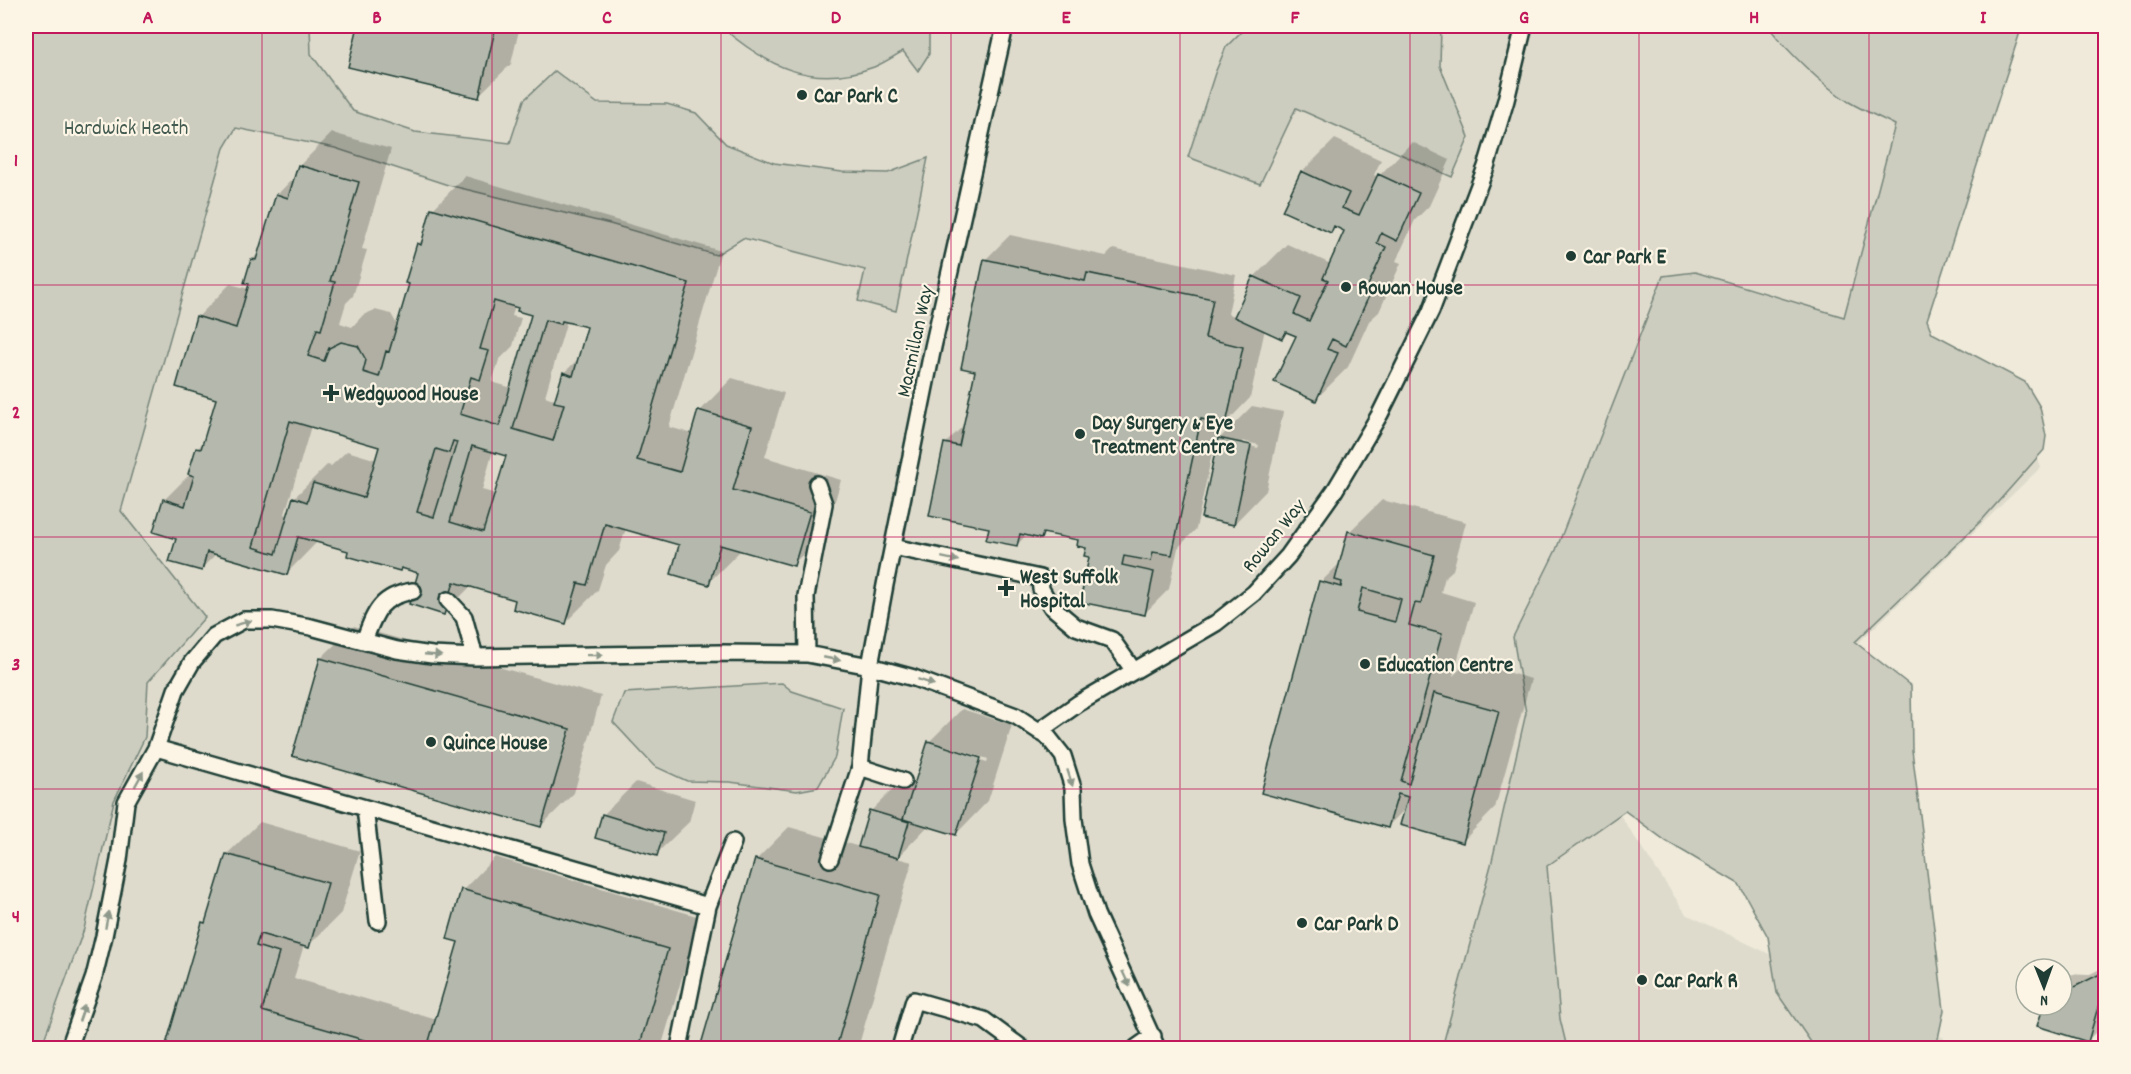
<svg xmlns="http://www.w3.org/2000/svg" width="2131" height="1074" viewBox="0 0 2131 1074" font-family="Dekko,sans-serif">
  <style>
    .built { fill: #dedbcc }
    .green { fill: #cccdbf; stroke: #76857a; stroke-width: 1.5 }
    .shadow { fill: #0003; fill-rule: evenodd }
    .building { fill: #b5b9ad; stroke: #1f3d34; stroke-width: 1.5; fill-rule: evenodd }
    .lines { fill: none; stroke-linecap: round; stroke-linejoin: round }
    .lane-casing { stroke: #1f3d34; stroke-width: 20 }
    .lane { stroke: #fcf5e5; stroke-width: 15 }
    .oneway { fill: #8e998c }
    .grid { fill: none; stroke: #c2185b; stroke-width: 1.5; stroke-opacity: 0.55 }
    .poi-dot { fill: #1f3d34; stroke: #fcf5e5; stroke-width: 2 }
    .labels { text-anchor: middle; stroke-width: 4.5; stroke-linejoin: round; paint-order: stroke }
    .poi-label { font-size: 21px; font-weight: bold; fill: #1f3d34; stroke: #fcf5e5; text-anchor: start }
    .park-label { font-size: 21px; fill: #425a50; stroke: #fcf5e5 }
    .street-label { font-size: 21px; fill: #1f3d34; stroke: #fcf5e5 }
    .neatline { fill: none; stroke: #c2185b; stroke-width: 2 }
    .grid-label { font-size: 20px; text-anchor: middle; font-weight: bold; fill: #c2185b }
  </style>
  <rect width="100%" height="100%" fill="#efeada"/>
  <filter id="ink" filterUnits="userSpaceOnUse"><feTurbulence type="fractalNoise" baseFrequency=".0167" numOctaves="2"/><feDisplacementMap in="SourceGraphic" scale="12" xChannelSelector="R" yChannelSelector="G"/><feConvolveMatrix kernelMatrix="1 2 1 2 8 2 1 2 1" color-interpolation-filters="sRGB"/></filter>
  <g filter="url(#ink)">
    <path class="built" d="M255,26H2014L1915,303L1955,367L2029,432L2041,467L1803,696L1588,767L1686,914L1944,1038L1942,1048H26L121,511L224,148Z"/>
    <path class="green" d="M26,26H310L311,54L353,111L415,132L510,143L524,100L555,71L597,103L667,104L696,113L726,144L774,163L842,172L888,173L928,158L896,311L858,301L865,270L743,238L716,255L610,224L448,185L335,148L236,128L224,148L121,511L205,617L148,682L145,737L114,801L84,929L41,1048H26Z
      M720,26H929V54L918,71L903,51C893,57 884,63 874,67C811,90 767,66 720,26Z
      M1247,26H1441L1440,66L1469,137L1452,177L1296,108L1260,184L1188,157L1215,73L1226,47Z
      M1768,26H2022L1927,320L1932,333L2025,382L2040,407L2046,436L2044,450L1983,519L1855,642L1911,686L1912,750L1944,1010L1936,1048H1815L1777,993L1768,937L1739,884L1666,841L1625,811L1547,866L1560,1019L1567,1048H1442L1491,865L1526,713L1513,637L1556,550L1663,276L1695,272L1844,317L1895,125C1880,117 1864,111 1849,102C1822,85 1787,51 1768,26Z
      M782,683L792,691L843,708L835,757L818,787L797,791L730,782L687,781L654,766L613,722L624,693Z"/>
    <path class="shadow" d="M359,26H520L511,64L478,96L350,66Z
      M332,133L391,149L362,249L367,250L353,296L346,303L340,323L352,327L363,315L375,310L391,314L398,326L411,283L418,244L424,238L433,209L465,176L721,251L669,427L693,434L700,411L732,378L784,393L765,457L841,480L826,532L793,564L741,550L708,583L681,544L626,528L619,551L606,565L598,590L565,623L517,598L472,585L444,613L420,572L402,567L400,570L350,550L318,541L287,573L217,553L201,569L164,500L190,474L197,449L205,441L218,398L198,317L230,284L249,289L252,260L260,252L277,195L296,175L299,166ZM515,305L533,314L512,388L492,382L499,360L513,346L521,318L512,316ZM567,320L589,326L580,357L564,373L556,400L545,396ZM311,426L381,446L377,460L347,451L331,466L327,465L294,498L289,516L285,514ZM493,451L508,455L496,494L482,490Z
      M1335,139L1381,160L1374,175L1378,177L1412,142L1450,160L1429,206L1415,220L1396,261L1401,263L1379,312L1369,321L1348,367L1315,400L1298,336L1288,331L1282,337L1265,329L1250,398L1226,423L1219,421L1196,529L1178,548L1169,589L1144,614L1091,556L1088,547L1079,539L1046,532L1041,537L1027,534L1017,545L990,526L945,444L966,423L977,370L985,260L1010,235L1106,256L1113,249L1236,275L1228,314L1236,316L1254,277L1287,244L1331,264L1346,230L1336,225L1330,231L1302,172Z
      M1252,406L1283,412L1266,491L1234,524L1219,439ZM1242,441L1259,445L1258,448L1242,444Z
      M1382,500L1466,522L1453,570L1445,577L1441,592L1474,602L1453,676L1468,661L1531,679L1495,808L1463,841L1406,808L1388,826L1321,582L1341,562L1349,532Z
      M354,626L601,696L574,793L541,826L294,755L321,658Z
      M962,709L1012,725L988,801L956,834L929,825L897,858L912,862L858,1048H701L757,859L789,827L860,847L871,811L904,778L916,782L929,742ZM947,746L988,759L987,762L947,749Z
      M636,782L695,800L689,822L656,854L603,815Z
      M260,822L360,851L341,913L308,946L304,945L294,978L437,1020L460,941L448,938L463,890L495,857L700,917L661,1048H166L203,923L209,917L227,854Z
      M2106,966V1010L2101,1027L2088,1040L2046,1005H2062V977L2065,974L2088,975Z
      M881,1044L897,1048H876Z"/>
    <path class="building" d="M358,26H496L479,98L348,67Z
      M298,165L359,182L330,281L335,282L321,330L317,329L308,356L324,361L329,348L341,342L358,346L366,360L363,372L379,377L386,351L389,352L409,284L405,283L417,243L421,245L431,208L689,283L637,460L680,472L698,410L752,426L733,490L810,512L794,566L720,545L709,585L671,574L679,545L605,524L587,585L578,583L566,624L513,609L515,600L454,582L444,615L409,604L418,573L401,568L400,571L347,556L348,551L298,537L287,575L207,552L202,571L169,562L176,539L153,532L163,499L185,506L194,476L188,474L196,448L201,449L216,399L176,387L196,316L236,328L249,284L244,283L251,259L256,260L276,194L288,198ZM494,301L518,308L517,311L531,315L499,426L460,414L471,377L480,380L489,351L480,349ZM545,320L561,324L562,321L587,327L573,376L563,372L554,402L564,404L553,441L513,429ZM290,421L379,447L364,498L313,483L307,502L293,497L276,554L253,547ZM453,441L457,442L434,517L417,512L436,449L449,453ZM472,446L506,456L483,532L450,522Z
      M1301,171L1349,193L1342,208L1359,215L1378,174L1419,193L1397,241L1381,233L1377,243L1386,247L1364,294L1369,296L1346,346L1332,339L1327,349L1338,353L1316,401L1274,382L1296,336L1286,332L1282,339L1234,317L1253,276L1301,298L1294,314L1309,321L1328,280L1323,278L1344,231L1334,226L1331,233L1282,211Z
      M984,259L1085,281L1087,273L1213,299L1205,338L1243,347L1226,424L1201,419L1172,555L1153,552L1151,561L1124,556L1122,565L1154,572L1145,615L1080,602L1089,557L1084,556L1086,548L1077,546L1078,540L1043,533L1041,539L1020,534L1017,546L986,540L989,528L929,516L944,443L959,446L975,371L961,368Z
      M1218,438L1251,445L1234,525L1201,518Z
      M1348,531L1434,555L1421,604L1415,603L1409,625L1442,634L1401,781L1409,784L1434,693L1499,711L1463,843L1400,825L1408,797L1398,794L1388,828L1261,793L1319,581L1341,587L1342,582L1335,580ZM1363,588L1401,599L1395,622L1357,612Z
      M320,658L570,729L541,827L292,756Z
      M928,741L981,758L956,835L903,819Z
      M869,810L909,822L898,858L858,847Z
      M602,814L664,833L657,856L595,838Z
      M226,854L328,883L309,948L260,934L256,946L279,953L262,1011L392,1048H165L202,922L205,923Z
      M755,859L880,895L836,1048H700Z
      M461,889L668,949L639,1048H427L458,942L447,939Z
      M2106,971V1003L2098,1007L2088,1042L2037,1026L2044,1005H2062V987H2074Z"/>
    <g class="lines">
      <g class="lane-casing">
        <path id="lane" d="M893,547L1040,578L1041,589L1051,606L1076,627L1112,640L1134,671
          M448,600L464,617L475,657
          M364,641C375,612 380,596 413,591
          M807,654L806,596L824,504L817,484
          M1039,731L1079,703L1216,623L1254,593L1288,556L1335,490L1380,414L1431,311L1486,167L1506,100L1524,26
          M156,748L708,906
          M860,767L903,781
          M365,808L378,921
          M830,859L860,767L870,666L885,585L933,347L1005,26
          M69,1048L94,977L104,936L119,860L126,802L156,748L176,690L192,662L214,636L244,620H272L311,627L397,650L432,655L475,657L720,653L807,654L870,666L914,678L1016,716L1048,737L1063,756L1073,788L1074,819L1080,864L1096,914L1157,1048
          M679,1048L708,906L733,842
          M900,1048L914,1000L984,1020L1022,1048
          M1136,1048L1153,1036"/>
      </g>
      <use href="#lane" class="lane"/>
    </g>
    <defs><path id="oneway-solid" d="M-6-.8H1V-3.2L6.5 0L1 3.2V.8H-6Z" transform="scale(1.5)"/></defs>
    <g class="oneway">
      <use href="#oneway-solid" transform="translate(950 559) rotate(12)"/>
      <use href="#oneway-solid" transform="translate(243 623) rotate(-16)"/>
      <use href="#oneway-solid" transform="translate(433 655) rotate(5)"/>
      <use href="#oneway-solid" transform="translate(595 655) rotate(-1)"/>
      <use href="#oneway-solid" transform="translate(832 659) rotate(11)"/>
      <use href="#oneway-solid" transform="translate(926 682) rotate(18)"/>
      <use href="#oneway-solid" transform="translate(1070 778) rotate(72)"/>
      <use href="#oneway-solid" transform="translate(139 779) rotate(-61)"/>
      <use href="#oneway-solid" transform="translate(107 920) rotate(-79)"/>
      <use href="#oneway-solid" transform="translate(1126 979) rotate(65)"/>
      <use href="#oneway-solid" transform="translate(82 1013) rotate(-71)"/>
    </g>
  </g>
  <path class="grid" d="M262,26V1048M492,26V1048M721,26V1048M951,26V1048M1180,26V1048M1410,26V1048M1639,26V1048M1869,26V1048M26,285H2106M26,537H2106M26,789H2106"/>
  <g class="poi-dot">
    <circle cx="802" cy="95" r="6"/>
    <circle cx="1571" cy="256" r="6"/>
    <circle cx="1346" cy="287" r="6"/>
    <path d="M328 384h6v6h6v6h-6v6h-6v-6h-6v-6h6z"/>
    <circle cx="1080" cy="434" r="6"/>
    <path d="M1003 579h6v6h6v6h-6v6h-6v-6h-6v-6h6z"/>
    <circle cx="1365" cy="664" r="6"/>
    <circle cx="431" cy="742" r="6"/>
    <circle cx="1302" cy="923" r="6"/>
    <circle cx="1642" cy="980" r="6"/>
  </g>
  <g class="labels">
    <g class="poi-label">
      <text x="814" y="102">Car Park C</text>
      <text x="1583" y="263">Car Park E</text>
      <text x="1358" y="294">Rowan House</text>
      <text x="344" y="400">Wedgwood House</text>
      <text x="1092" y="429">Day Surgery &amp; Eye<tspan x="1092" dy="24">Treatment Centre</tspan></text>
      <text x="1020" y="583">West Suffolk<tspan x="1020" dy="24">Hospital</tspan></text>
      <text x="1377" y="671">Education Centre</text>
      <text x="443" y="749">Quince House</text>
      <text x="1314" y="930">Car Park D</text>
      <text x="1654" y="987">Car Park R</text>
    </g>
    <g class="park-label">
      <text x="126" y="134">Hardwick Heath</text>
    </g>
    <g class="street-label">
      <text transform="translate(914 341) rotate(-78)" y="7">Macmillan Way</text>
      <text transform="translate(1273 535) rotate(-51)" y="7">Rowan Way</text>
    </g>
  </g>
  <rect width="2131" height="1074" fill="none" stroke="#fcf5e5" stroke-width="66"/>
  <g transform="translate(2044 987) rotate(179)"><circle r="28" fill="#fcf5e5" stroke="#a4ab9e" stroke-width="1.5"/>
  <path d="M0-4.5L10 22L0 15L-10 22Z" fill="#1f3d34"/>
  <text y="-9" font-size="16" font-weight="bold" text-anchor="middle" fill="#1f3d34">N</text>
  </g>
  <rect x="33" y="33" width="2065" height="1008" class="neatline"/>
  <g class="grid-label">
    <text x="148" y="23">A</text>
    <text x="377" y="23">B</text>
    <text x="607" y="23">C</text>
    <text x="836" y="23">D</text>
    <text x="1066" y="23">E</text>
    <text x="1295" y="23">F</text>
    <text x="1524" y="23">G</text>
    <text x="1754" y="23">H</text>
    <text x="1983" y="23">I</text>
    <text x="16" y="166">1</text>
    <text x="16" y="418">2</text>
    <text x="16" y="670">3</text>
    <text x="16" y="922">4</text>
  </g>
</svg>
